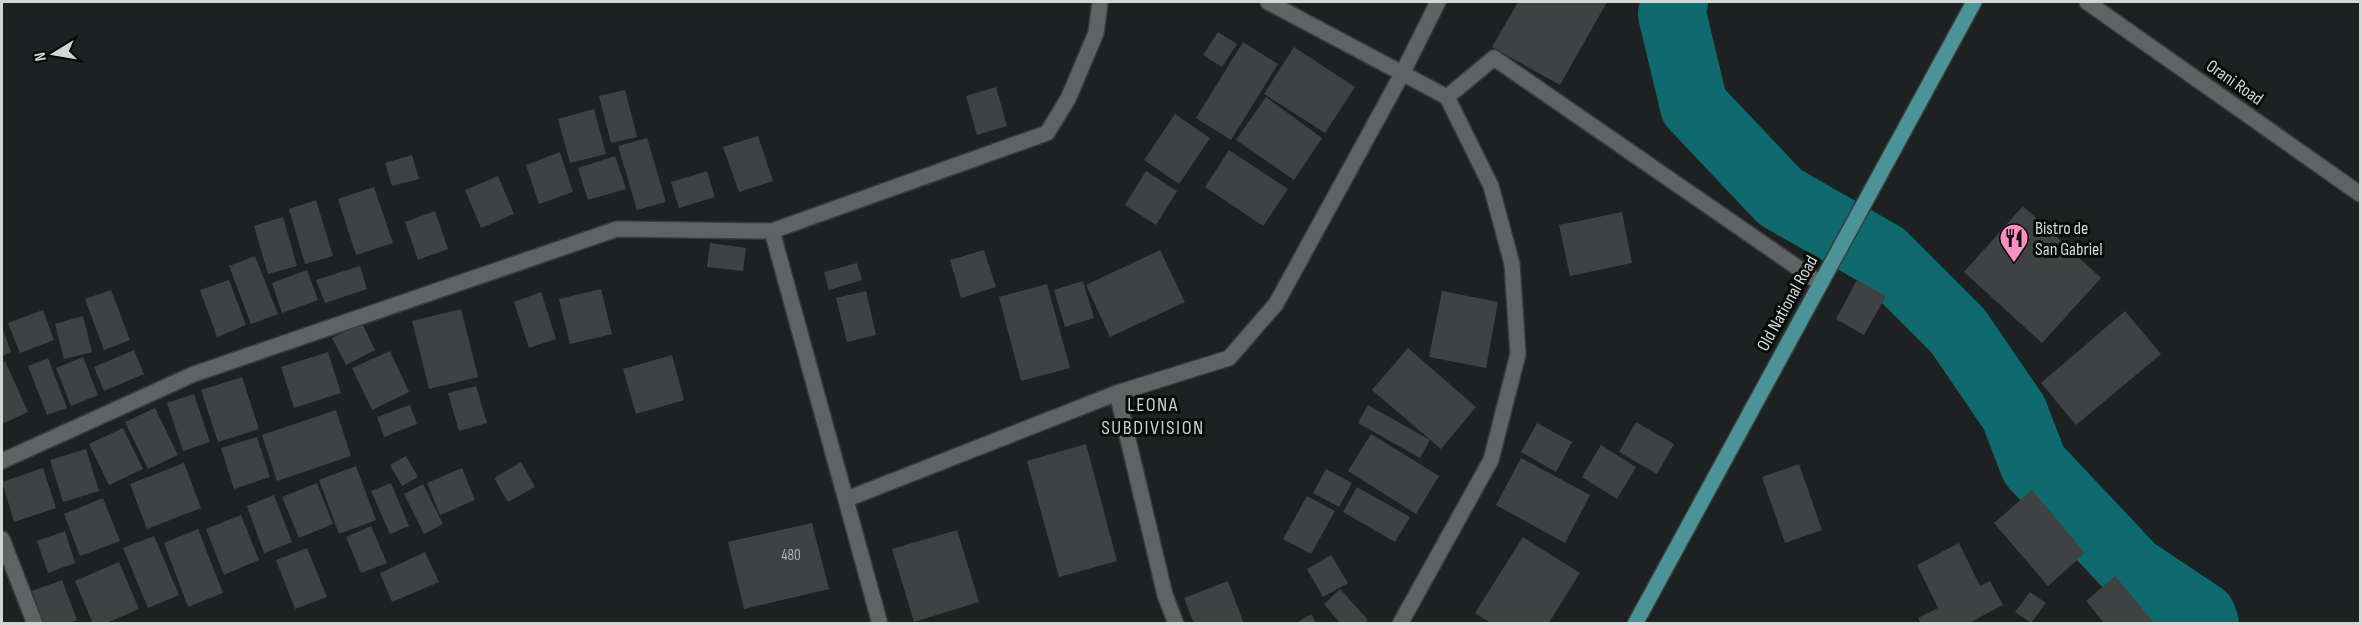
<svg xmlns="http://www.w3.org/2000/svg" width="2362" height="625" viewBox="0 0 2362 625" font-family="'Sofia Sans Condensed',sans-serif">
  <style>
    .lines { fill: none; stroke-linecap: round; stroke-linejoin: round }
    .river { stroke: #0e6a6f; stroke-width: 68 }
    .building { fill: #3e4242 }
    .minor-casing { stroke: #393c3c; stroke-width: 18 }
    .major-casing { stroke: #393c3c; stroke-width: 18 }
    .minor { stroke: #5f6364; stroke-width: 15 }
    .major { stroke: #4c9398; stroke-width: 15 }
    .labels { text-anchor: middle; stroke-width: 6; stroke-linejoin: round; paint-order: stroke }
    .number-label { font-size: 15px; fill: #aeb1b1 }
    .street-label { font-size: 18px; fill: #d4d6d6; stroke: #090a0a }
    .poi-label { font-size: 18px; fill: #d4d6d6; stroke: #090a0a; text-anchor: start }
    .neighbourhood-label { font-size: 20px; letter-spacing: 1.5px; fill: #cacfcf; stroke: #090a0a }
  </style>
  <rect width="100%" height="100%" fill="#1e2121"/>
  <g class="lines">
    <path class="river" d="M1674,2L1672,14L1694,106L1780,197L1883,256L1958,331L2014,413L2034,465L2133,570L2202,616L2205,624"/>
  </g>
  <path class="building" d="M1518,2H1607L1560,85L1492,47Z
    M1218,32L1237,44L1222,67L1203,55Z
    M1243,42L1278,64L1231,140L1196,118Z
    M1294,47L1355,87L1325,133L1264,94Z
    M996,87L1007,126L977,135L966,96Z
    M625,90L637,137L611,143L599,96Z
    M1266,97L1322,138L1294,180L1236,140Z
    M594,109L606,154L570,163L558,119Z
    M1175,114L1210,138L1179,184L1144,160Z
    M758,136L773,181L739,192L723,147Z
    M647,138L666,202L637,210L618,146Z
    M1229,150L1288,189L1263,226L1205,187Z
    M560,152L573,192L539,204L526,165Z
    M412,155L419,179L392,186L385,163Z
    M615,156L626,189L588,200L578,168Z
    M707,171L715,197L679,208L671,182Z
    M1146,171L1177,191L1156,225L1125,205Z
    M498,176L514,214L481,228L465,190Z
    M374,187L393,243L356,255L338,199Z
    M316,200L333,256L305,264L289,209Z
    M2023,206L2101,278L2042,343L1964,272Z
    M435,211L448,249L418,260L405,222Z
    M1622,212L1632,263L1570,276L1559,225Z
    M283,217L297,266L268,274L254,226Z
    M710,243L746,248L743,271L707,267Z
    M984,250L996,287L961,298L950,260Z
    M1160,250L1185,302L1110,337L1086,285Z
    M255,256L278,314L251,324L229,266Z
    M857,263L862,280L829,290L824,272Z
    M360,266L367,289L325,303L316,280Z
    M307,270L318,300L282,313L272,283Z
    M229,280L246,325L217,337L200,290Z
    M1857,280L1886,296L1864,335L1836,319Z
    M1083,281L1094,318L1065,327L1054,290Z
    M1047,284L1070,368L1021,381L999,297Z
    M601,289L612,334L570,344L559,299Z
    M111,290L130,340L104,350L85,299Z
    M866,291L876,335L847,342L836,298Z
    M1442,291L1498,302L1486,368L1429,357Z
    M541,292L556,339L529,348L514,302Z
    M461,309L478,377L429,389L412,321Z
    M43,310L54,340L20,353L8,323Z
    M2125,311L2161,354L2076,425L2041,383Z
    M83,316L92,352L64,359L55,324Z
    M362,323L375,350L346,365L332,338Z
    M2,327L11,352L2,356Z
    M1408,348L1476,407L1441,449L1372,390Z
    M134,350L144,374L104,391L94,367Z
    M390,351L409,392L372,410L352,368Z
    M328,352L341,393L294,408L281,367Z
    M672,355L684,400L636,414L623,369Z
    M83,357L98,395L71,406L56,368Z
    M48,358L67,408L47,415L28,366Z
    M5,361L28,412L2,424V363Z
    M242,377L259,429L218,442L201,390Z
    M476,386L487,423L459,431L448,393Z
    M194,394L210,442L183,451L167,403Z
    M410,405L417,424L384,437L377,417Z
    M1368,405L1430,440L1420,458L1358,423Z
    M155,408L178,455L148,469L125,422Z
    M336,410L351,456L277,481L262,435Z
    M1636,422L1674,444L1657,474L1619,452Z
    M1537,423L1572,442L1556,472L1521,452Z
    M123,428L143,469L109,485L89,444Z
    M1371,434L1439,476L1416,514L1348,471Z
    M257,437L270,477L234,489L221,448Z
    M1086,444L1117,561L1059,577L1027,461Z
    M1601,445L1636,467L1617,499L1582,477Z
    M86,449L99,491L63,502L50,460Z
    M406,456L418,477L402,486L390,465Z
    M1521,458L1590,495L1565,543L1496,505Z
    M521,462L535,487L508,502L494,478Z
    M184,463L201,508L147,529L130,484Z
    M1799,464L1822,530L1785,543L1762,477Z
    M356,466L376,520L339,534L319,480Z
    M43,468L56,508L14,522L2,482Z
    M462,468L475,500L440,515L427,483Z
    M1326,469L1352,483L1339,507L1313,493Z
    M317,483L333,524L299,538L282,497Z
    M391,483L409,526L390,534L371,491Z
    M423,484L443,524L424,534L404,494Z
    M1357,487L1410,517L1395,542L1343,512Z
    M2032,490L2085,553L2048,586L1994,523Z
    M274,495L292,542L264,553L247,506Z
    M1307,496L1335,511L1311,554L1283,539Z
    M103,498L120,541L80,556L64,514Z
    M241,515L259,560L224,575L206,529Z
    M812,523L829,589L744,609L728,542Z
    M371,526L387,563L361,573L346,537Z
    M198,529L223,593L188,607L164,543Z
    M957,530L979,602L914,622L892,549Z
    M65,531L75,563L48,573L37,541Z
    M154,536L179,595L148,608L123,548Z
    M1523,537L1580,573L1548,624H1492L1475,613Z
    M1959,543L1980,586L1990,581L2003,605L1967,624H1921L1918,618L1938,608L1917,565Z
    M307,548L327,597L295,609L276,560Z
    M425,552L439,582L392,602L380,573Z
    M1331,555L1348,583L1323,597L1307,569Z
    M119,562L139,609L104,624H93L75,581Z
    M2115,576L2155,624H2105L2086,601Z
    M62,580L77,620L67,624H44L32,591Z
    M1228,581L1244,624H1194L1184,598Z
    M1340,589L1368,620L1364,624H1341L1324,604Z
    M2030,592L2046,603L2031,623L2015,612Z
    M1311,614L1317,624H1295Z"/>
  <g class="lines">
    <g class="minor-casing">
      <path id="minor" d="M1268,2L1447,97L1491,186L1512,264L1518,354L1491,460L1400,624
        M2087,2L2360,194
        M1447,97L1494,58L1820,283
        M772,231L880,624
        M1117,393L1165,595L1176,624
        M2,461L194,374L617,229L772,231L1047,133L1068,99L1096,33L1100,2
        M847,499L1117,393L1229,358L1276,304L1402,74L1438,2
        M2,539L35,624"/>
    </g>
    <g class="major-casing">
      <path id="major" d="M1635,624L1974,2"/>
    </g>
    <use href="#minor" class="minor"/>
    <use href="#major" class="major"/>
  </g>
  <defs>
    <g id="restaurant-pin" transform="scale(1.5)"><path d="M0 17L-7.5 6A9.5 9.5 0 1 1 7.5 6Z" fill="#fc8fc3" stroke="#090a0a"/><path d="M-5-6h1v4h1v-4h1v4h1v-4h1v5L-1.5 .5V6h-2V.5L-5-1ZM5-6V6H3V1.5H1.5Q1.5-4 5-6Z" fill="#111"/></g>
  </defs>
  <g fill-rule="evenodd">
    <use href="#restaurant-pin" x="2014" y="238"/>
  </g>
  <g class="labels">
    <g class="number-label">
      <text x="791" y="560">480</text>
    </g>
    <g class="street-label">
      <text transform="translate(2235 82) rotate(35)" y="6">Orani Road</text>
      <text transform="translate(1787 303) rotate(-61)" y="6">Old National Road</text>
    </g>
    <g class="poi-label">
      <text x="2035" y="234">Bistro de<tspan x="2035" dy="21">San Gabriel</tspan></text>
    </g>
    <g class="neighbourhood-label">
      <text x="1153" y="411">LEONA<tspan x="1153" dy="23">SUBDIVISION</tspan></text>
    </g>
  </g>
  <rect width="2362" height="625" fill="none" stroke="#d4d6d6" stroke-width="6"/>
  <g transform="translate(54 54) rotate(259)" stroke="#090a0a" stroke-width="4.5" paint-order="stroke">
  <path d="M0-4.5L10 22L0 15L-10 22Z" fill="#d4d6d6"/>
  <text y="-9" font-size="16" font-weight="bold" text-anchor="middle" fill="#d4d6d6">N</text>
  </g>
</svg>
